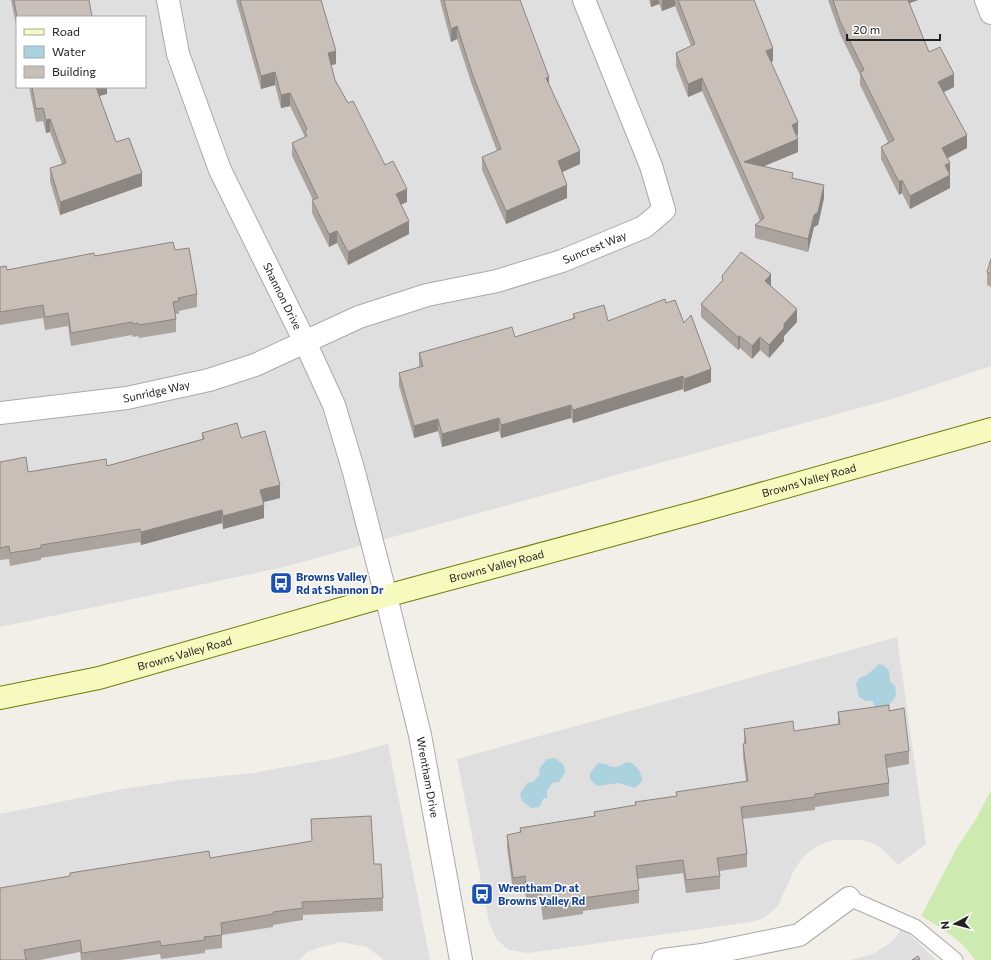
<svg xmlns="http://www.w3.org/2000/svg" width="991" height="960" viewBox="0 0 991 960" font-family="Commissioner,sans-serif">
  <style>
    .residential { fill: #e0dfdf; fill-rule: evenodd }
    .grass { fill: #cdebb0 }
    .water { fill: #aad3df }
    .lines { fill: none; stroke-linecap: round; stroke-linejoin: round }
    .service-casing { stroke: #a9a9a9; stroke-width: 17 }
    .minor-casing { stroke: #a9a9a9; stroke-width: 24 }
    .tertiary-casing { stroke: #a9a9a9; stroke-width: 24 }
    .secondary-casing { stroke: #707d05; stroke-width: 24 }
    .service { stroke: #fff; stroke-width: 15 }
    .minor { stroke: #fff; stroke-width: 22 }
    .tertiary { stroke: #fff; stroke-width: 22 }
    .secondary { stroke: #f7fabf; stroke-width: 22 }
    .wall { fill: #aba49e }
    .shaded-wall { fill: #8b8681 }
    .building { fill: #c7bfb8; stroke: #8b8681 }
    .labels { text-anchor: middle; stroke-width: 3; stroke-linejoin: round; paint-order: stroke }
    .street-label { font-size: 11px; fill: #222; stroke: #fff }
    .transit-label { font-size: 11px; font-weight: bold; fill: #164399; stroke: #fff; text-anchor: start }
  </style>
  <rect width="100%" height="100%" fill="#f2efe9"/>
  <path class="residential" d="M0,0H991V366L899,397L284,567L0,627ZM17,17H145V87H17Z
    M897,637L926,844L898,865L887,853L875,844L862,840H833L817,846L804,856L794,870L778,906L764,918L751,922L528,953L509,950L497,940L489,922L457,759Z
    M388,744L430,960H384L367,947L341,942L317,948L306,953L299,960H0V814L123,789L182,780L253,773L335,758Z
    M902,927L936,960H850L873,954L884,947L895,939Z"/>
  <path class="grass" d="M991,790V960H975C963,940 941,928 921,916L958,846L976,819Z"/>
  <path class="water" d="M879,664L884,665L889,671L890,681L895,686L896,696L889,705V708L875,709L873,701H866L859,697L856,684L859,678L867,675Z
    M555,758L564,765L565,772L559,782L552,783L547,791V798H544L539,807L531,808L522,801L520,794L528,782H533L540,774L539,769L547,759Z
    M626,762C635,762 643,773 642,781L635,788L619,783L597,786L590,779V773L598,763C611,763 612,773 626,762Z"/>
  <g class="lines">
    <g class="service-casing">
      <path id="service" d="M849,898L915,927L955,960"/>
    </g>
    <g class="minor-casing">
      <g id="minor">
        <path id="s1" d="M168,0L178,54L220,170L305,342L334,405L354,472L386,596"/>
        <path d="M986,0L991,13"/>
        <path id="s2" d="M0,413L127,398L209,380L255,365L359,317L427,295L497,281L562,261L644,227L664,210L651,166L584,0"/>
        <path d="M663,960L702,955L799,935L849,898"/>
      </g>
    </g>
    <g class="tertiary-casing">
      <g id="tertiary">
        <path id="s3" d="M386,596L420,735L461,960"/>
      </g>
    </g>
    <g class="secondary-casing">
      <g id="secondary">
        <path id="s4" d="M0,698L99,678L386,596L697,512L991,429"/>
      </g>
    </g>
    <use href="#service" class="service"/>
    <use href="#minor" class="minor"/>
    <use href="#tertiary" class="tertiary"/>
    <use href="#secondary" class="secondary"/>
  </g>
  <path class="wall" d="M11,0H89L17,17V30Z
    M236,0H321L336,64L331,65L335,80L348,103L407,202L401,204L409,234L348,265L337,243L329,247L312,213V200H313L292,156V143L305,137L290,106L281,108L275,85L261,89Z
    M440,0H520L549,84L580,164L562,172L567,198L506,224L482,170V157L497,151L472,85L457,39L451,42Z
    M649,0H754L773,61L771,62L798,135L796,136L798,152L764,166L793,178L824,198L818,225L814,227L808,252L755,238V225L760,221L702,91L688,97L676,66V53L691,46L675,6L662,11L659,4L651,7Z
    M828,0H918L909,3L929,52L954,87L944,92L967,148L948,158L950,174V188L910,209L902,193L899,195L881,159V147L888,142L860,85V75L840,34Z
    M29,87H107V94L99,96L116,142L142,186L60,215L50,181V168L62,164L50,132L46,133L43,121L36,122Z
    M175,250L197,294V307L179,311V314H175L176,319V332L139,338L138,336L133,337L132,335L71,346L68,326L45,330L43,318L0,325V267L7,270L95,256Z
    M991,259V287L987,285V272Z
    M722,276L771,286L797,322L784,336V341L769,358L760,350L752,359L740,348L738,350L701,317V304L722,281Z
    M666,303L684,323L711,382L684,392L683,389L573,423L571,418L501,438L499,431L442,447L438,431L414,438L399,386V373L419,367V353L515,337L573,319V314L608,321Z
    M202,433L241,438L280,498L263,502L264,518L223,529L222,523L141,545L140,542L41,558V560L10,566L9,559L0,560V462L28,472L107,466L202,439Z
    M889,711L909,751V764L887,768L889,783V796L815,807V810L742,819L747,854V867L719,871L720,876V889L686,893L683,873L637,879L639,890V903L583,911V914L543,920L540,899L526,900L525,889L513,891L507,848V835L520,833V828L594,816V812L635,805V802L676,796V792L746,782L743,757V744H744V729L794,731L838,724V712Z
    M311,819L374,864L383,898V911L303,915V920L273,925V927L222,935V948L205,950V953L161,959L160,954L120,960H81L80,952L40,960H0L70,876V873L210,858L312,841Z"/>
  <path class="shaded-wall" d="M651,0H659V4L651,7Z
    M662,0H675V6L662,11Z
    M905,0H918L905,5Z
    M457,26V39L451,42V29Z
    M773,48V61L766,64V51Z
    M336,51V64L328,66V53Z
    M275,72V85L261,89V76Z
    M954,74V87L938,95V82Z
    M549,77V90L546,78Z
    M702,78V91L688,97V84Z
    M95,87H107V94L95,97Z
    M290,93V106L281,108V95Z
    M50,119V132L46,133V120Z
    M798,122V135L792,138V125Z
    M967,135V148L942,161V148Z
    M798,139V152L745,174L744,162Z
    M580,151V164L558,174V161Z
    M950,163V188L910,209V196L945,165Z
    M142,173V186L60,215V202Z
    M902,180V193L899,195V182Z
    M567,185V198L506,224V211Z
    M824,185V198L818,225L814,227L808,252V239L814,215Z
    M407,189V202L396,207V194Z
    M409,221V234L348,265V252Z
    M337,231V243L329,247V234Z
    M771,274V287L765,281Z
    M797,309V322L784,336V341L769,358V345L784,324Z
    M740,336V348L738,350V337Z
    M760,337V350L752,359V346Z
    M711,369V382L684,392V379Z
    M683,376V389L573,423V410Z
    M571,405V418L501,438V425Z
    M499,418V431L442,447V434Z
    M438,419V431L414,438V426Z
    M280,485V498L260,503V490Z
    M264,505V518L223,529V516Z
    M222,510V523L141,545V532Z"/>
  <path class="building" d="M14,0H89L92,17H17Z
    M240,0H321L336,51L328,53L335,80L348,103L353,101L385,165L393,161L407,189L396,194L409,221L348,252L337,231L329,234L312,200L318,198L292,143L307,136L305,131L307,129L290,93L281,95L275,72L261,76Z
    M444,0H520L549,77L546,78L580,151L558,161L567,185L506,211L482,157L501,149L472,73L457,26L451,29Z
    M678,0H754L773,48L766,51L798,122L792,125L798,139L744,162L793,173L792,178L824,185L818,212L814,215L808,239L755,225L764,218L702,78L688,84L676,53L695,44Z
    M833,0H908L929,52L940,47L954,74L938,82L967,135L942,148L950,163L945,165L950,175L910,196L902,180L899,182L881,147L894,140L860,72L864,70L840,21Z
    M32,87H96L116,142L129,138L142,173L60,202L50,168L66,163L50,119L46,120L43,108L36,109Z
    M173,242L175,250L189,248L197,294L178,298L179,301L173,302L176,319L139,325L138,323L133,324L132,322L71,333L68,313L45,317L43,305L0,312V267L6,266L7,270L94,253L95,256Z
    M741,252L771,274L765,281L797,309L784,324V328L769,345L760,337L752,346L740,336L738,337L701,304L723,280L722,276Z
    M991,259V274L987,272Z
    M665,299L666,303L675,300L684,323L691,315L711,369L684,379L683,376L573,410L571,405L501,425L499,418L442,434L438,419L414,426L399,373L423,366L419,353L512,327L515,337L575,318L573,314L604,305L608,321Z
    M237,423L241,438L265,431L280,485L260,490L264,505L223,516L222,510L141,532L140,529L41,545V548L10,553L9,546L0,548V462L26,457L28,472L106,459L107,466L204,439L202,433Z
    M889,705V711L904,708L909,751L885,755L889,783L815,794V797L741,807L747,854L717,858L720,876L686,880L683,860L636,866L639,890L583,898V901L543,907L540,886L526,888L525,876L513,878L507,835L521,832L520,828L595,816L594,812L636,805L635,802L677,796L676,792L748,781L743,744L746,743L744,729L793,721L794,731L840,724L838,712Z
    M371,816L374,864H381L383,898L302,902L303,908L273,912V914L221,923L222,935L204,937L205,940L161,946L160,941L82,953L80,940L24,950L26,960H0V888L70,876V873L209,851L210,858L312,841L311,819Z
    M918,956L920,960H912Z"/>
  <defs>
    <g id="bus-square" transform="scale(1.15)"><rect x="-9" y="-9" width="18" height="18" rx="4" fill="#1a4fb4" stroke="#fff"/><path d="M-5-6H5V4H4V6H2V4H-2V6H-4V4H-5ZM-3.5-4V0h7V-4ZM-3.5 1.2v1.5H-2V1.2ZM2 1.2v1.5H3.5V1.2Z" fill="#fff"/></g>
  </defs>
  <g fill-rule="evenodd">
    <use href="#bus-square" x="281" y="583"/>
    <use href="#bus-square" x="482" y="894"/>
  </g>
  <g class="labels">
    <g class="street-label">
      <text dy="4" stroke="none"><textPath href="#s2" startOffset="621">Suncrest Way</textPath></text>
      <text dy="4" stroke="none"><textPath href="#s1" startOffset="319">Shannon Drive</textPath></text>
      <text dy="4" stroke="none"><textPath href="#s2" startOffset="158">Sunridge Way</textPath></text>
      <text dy="4" stroke="none"><textPath href="#s4" startOffset="838">Browns Valley Road</textPath></text>
      <text dy="4" stroke="none"><textPath href="#s4" startOffset="514">Browns Valley Road</textPath></text>
      <text dy="4" stroke="none"><textPath href="#s4" startOffset="190">Browns Valley Road</textPath></text>
      <text dy="4" stroke="none"><textPath href="#s3" startOffset="186">Wrentham Drive</textPath></text>
    </g>
    <g class="transit-label">
      <text x="296" y="581">Browns Valley<tspan x="296" dy="13">Rd at Shannon Dr</tspan></text>
      <text x="498" y="892">Wrentham Dr at<tspan x="498" dy="13">Browns Valley Rd</tspan></text>
    </g>
  </g>
  <rect x="16" y="16" width="130" height="72" fill="#ffffff" stroke="#a7a7a7"/>
  <rect x="24" y="29" width="20" height="6" fill="#f7fabf" stroke="#a7a7a7"/>
  <text x="52" y="36" font-size="12" fill="#222222">Road</text>
  <rect x="24" y="46" width="20" height="12" fill="#aad3df" stroke="#a7a7a7"/>
  <text x="52" y="56" font-size="12" fill="#222222">Water</text>
  <rect x="24" y="66" width="20" height="12" fill="#c7bfb8" stroke="#a7a7a7"/>
  <text x="52" y="76" font-size="12" fill="#222222">Building</text>
  <g transform="translate(955 924) rotate(263)" stroke="#ffffff" stroke-width="3" paint-order="stroke">
  <path d="M0-3L7 15L0 10L-7 15Z" fill="#222222"/>
  <text y="-6" font-size="11" font-weight="bold" text-anchor="middle" fill="#222222">N</text>
  </g>
  <path d="M847 34v6h93v-6" fill="none" stroke="#222222" stroke-width="2"/>
  <text x="853" y="34" font-size="12" fill="#222222" stroke="#ffffff" stroke-width="3" paint-order="stroke">20 m</text>
</svg>
